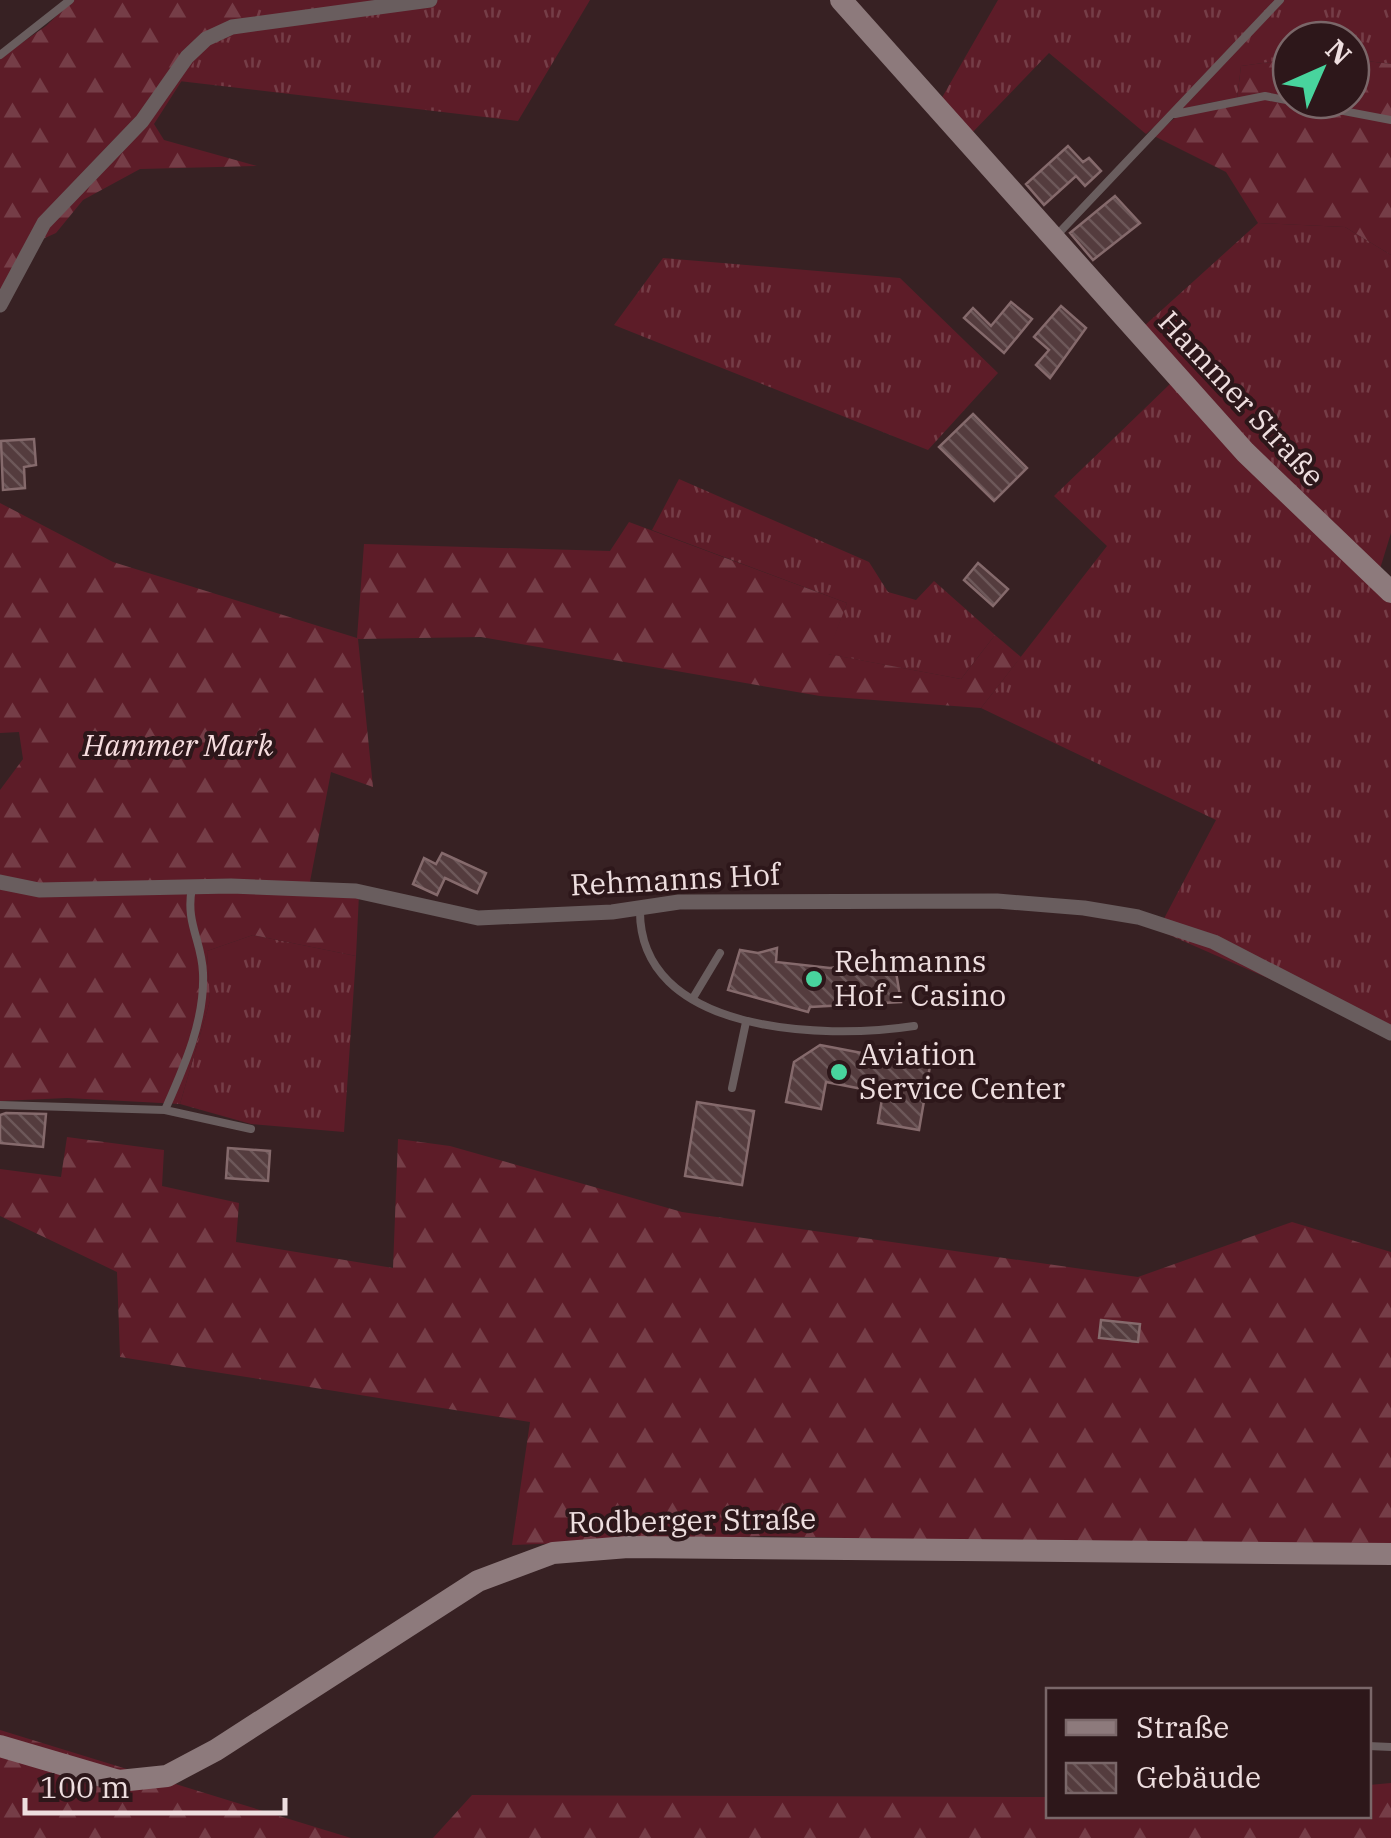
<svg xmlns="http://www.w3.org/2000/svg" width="1391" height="1838" viewBox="0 0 1391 1838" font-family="'IBM Plex Serif',serif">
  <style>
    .grass { fill: url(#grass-tufts) }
    .forest { fill: url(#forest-firs) }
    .building { fill: url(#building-back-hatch); stroke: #856a6c; stroke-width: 2.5 }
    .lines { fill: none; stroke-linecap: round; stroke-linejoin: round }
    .lane { stroke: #695d5e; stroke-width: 8 }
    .street { stroke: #695d5e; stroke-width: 15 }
    .secondary { stroke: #8d7a7c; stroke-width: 22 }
    .poi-dot { fill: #48d49d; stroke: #2d171a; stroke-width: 4 }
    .labels { text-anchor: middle; stroke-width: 8; stroke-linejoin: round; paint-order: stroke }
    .street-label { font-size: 30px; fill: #eededf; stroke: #2d171a }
    .park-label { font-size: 30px; font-style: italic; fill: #f6dddf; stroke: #2d171a }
    .poi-label { font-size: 30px; fill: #eededf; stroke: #2d171a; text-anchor: start }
  </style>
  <defs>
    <pattern id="grass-tufts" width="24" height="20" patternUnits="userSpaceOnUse" patternTransform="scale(2.5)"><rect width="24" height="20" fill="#5d1c28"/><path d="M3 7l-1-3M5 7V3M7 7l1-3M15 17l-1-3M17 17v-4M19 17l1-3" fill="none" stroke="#753d47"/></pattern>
    <pattern id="forest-firs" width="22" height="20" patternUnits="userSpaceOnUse" patternTransform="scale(2.5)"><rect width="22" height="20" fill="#5d1c28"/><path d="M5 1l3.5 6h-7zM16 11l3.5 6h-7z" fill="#753d47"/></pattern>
    <pattern id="building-back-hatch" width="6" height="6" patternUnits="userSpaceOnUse" patternTransform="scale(2.5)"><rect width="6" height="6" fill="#543c3e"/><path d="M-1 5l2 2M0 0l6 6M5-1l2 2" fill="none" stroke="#6d5859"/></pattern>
  </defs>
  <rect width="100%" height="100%" fill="#372123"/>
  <path class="grass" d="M259,0H590L518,121L179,81L204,46Z
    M998,0H1391V64L1351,59V40H1291V59L1241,66L1237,99C1199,103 1175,108 1146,134L1049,53L969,136L940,101Z
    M1258,223L1345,227L1391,255V533L1375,585L1391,603V1027H1379L1158,930L1216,820L981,708L1107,546L1054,496L1171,383L1143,327Z
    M663,258L900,278L998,373L928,450L614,325Z
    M679,479L869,562L888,592L916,600L934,581L995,635L961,679L827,654L847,603L652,530Z
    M253,935L356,956L344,1132L251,1124L180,1104L210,1001L207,951Z"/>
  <path class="forest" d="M73,0H259L253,29L204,46L154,124L164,140L257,166L140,169L83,200L56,233L27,246L0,301V58L46,26Z
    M1291,59V100H1351V59L1391,64V255L1345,227L1258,223L1226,172L1154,136L1177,116L1237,99L1241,66Z
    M0,503L113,562L357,638L364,544L610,551L629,522L847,603L828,654L961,679L995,635L1021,657L981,708L820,696L481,637L358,639L373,787L331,772L308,892L359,894L356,956L253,935L207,951L210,1001L180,1104L67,1098L0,1101V790L23,759L19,732L0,733Z
    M67,1137L164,1150L162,1186L239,1203L236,1242L393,1268L398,1139L450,1146L682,1212L1138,1277L1292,1222L1391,1252V1551L764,1536L512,1545L530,1422L120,1357L117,1272L0,1216V1169L61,1177Z
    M0,1730L351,1838H0Z
    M1391,1783V1838H433L472,1795L1048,1797V1816H1368L1369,1785Z"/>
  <path class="building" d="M1068,146L1083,162L1089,158L1101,171L1085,186L1076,176L1044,205L1026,184Z
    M1115,196L1140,223L1093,260L1070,233Z
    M1011,302L1032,319L1004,353L964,318L973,308L991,326Z
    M1061,306L1086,328L1050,378L1036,365L1049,350L1034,337Z
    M973,414L1027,468L994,501L939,447Z
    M34,439L36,465L24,467L25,488L3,490L1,441Z
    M978,563L1008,589L993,606L964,580Z
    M442,853L486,873L477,893L445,878L437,895L413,884L424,858L436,864Z
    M777,948L776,962L830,968L894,960L901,1002L810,1007L808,1012L728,990L740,950L758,953Z
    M820,1045L930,1066L919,1130L878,1123L883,1093L826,1082L821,1109L786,1102L794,1062Z
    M697,1102L754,1111L742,1185L685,1176Z
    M6,1113L46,1114L43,1147L0,1143V1115Z
    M228,1148L270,1151L268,1181L226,1178Z
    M1101,1320L1140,1324L1138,1342L1099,1338Z"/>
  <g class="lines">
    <path class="lane" d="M0,55L70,0
      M1175,114L1265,96L1391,120
      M1057,235L1280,0
      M640,908C637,1034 823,1040 914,1026
      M693,998L720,953
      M732,1088L746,1022
      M0,1105L165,1110C184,1067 205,1021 203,973C202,941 185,923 192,888
      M165,1110L251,1129
      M1368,1746L1391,1747"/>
    <path class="street" d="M0,305L44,223L142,121L187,57L206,39L232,27L430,0
      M0,882L39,890L231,886L356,891L478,918L612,912L679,902L997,901L1084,908L1138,917L1214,942L1391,1033"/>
    <path class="secondary" d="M841,0L1245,452L1391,592
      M0,1746L119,1781L167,1776L216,1750L478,1581L553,1553L628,1547L1391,1554"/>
  </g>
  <g class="poi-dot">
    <circle cx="814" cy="979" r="10"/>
    <circle cx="839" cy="1072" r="10"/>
  </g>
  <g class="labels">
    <g class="street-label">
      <text transform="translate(1241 399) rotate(47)" y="10">Hammer Straße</text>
      <text transform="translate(675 880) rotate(-3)" y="10">Rehmanns Hof</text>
      <text transform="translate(692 1521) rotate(-1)" y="10">Rodberger Straße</text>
    </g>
    <g class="park-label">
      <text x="178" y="756">Hammer Mark</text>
    </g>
    <g class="poi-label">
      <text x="834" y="972">Rehmanns<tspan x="834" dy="34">Hof - Casino</tspan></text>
      <text x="859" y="1065">Aviation<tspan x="859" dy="34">Service Center</tspan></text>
    </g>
  </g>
  <rect x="1046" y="1688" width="325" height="130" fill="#2d171a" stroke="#7a6769" stroke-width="2.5"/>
  <rect x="1066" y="1720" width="50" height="15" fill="#8d7a7c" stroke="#7a6769" stroke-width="2.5"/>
  <text x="1136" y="1738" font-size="30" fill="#eededf">Straße</text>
  <rect x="1066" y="1763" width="50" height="30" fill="url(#building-back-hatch)" stroke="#7a6769" stroke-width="2.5"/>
  <text x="1136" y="1788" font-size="30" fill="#eededf">Gebäude</text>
  <g transform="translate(1321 70) rotate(45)"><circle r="48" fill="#2d171a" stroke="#7a6769" stroke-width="2.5"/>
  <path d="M0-8L18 38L0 25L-18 38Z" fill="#48d49d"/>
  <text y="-15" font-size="28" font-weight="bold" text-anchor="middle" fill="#eededf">N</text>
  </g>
  <path d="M25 1798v15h260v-15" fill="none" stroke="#eededf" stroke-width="5"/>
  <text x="40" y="1798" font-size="30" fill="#eededf" stroke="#2d171a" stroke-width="8" paint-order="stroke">100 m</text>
</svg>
